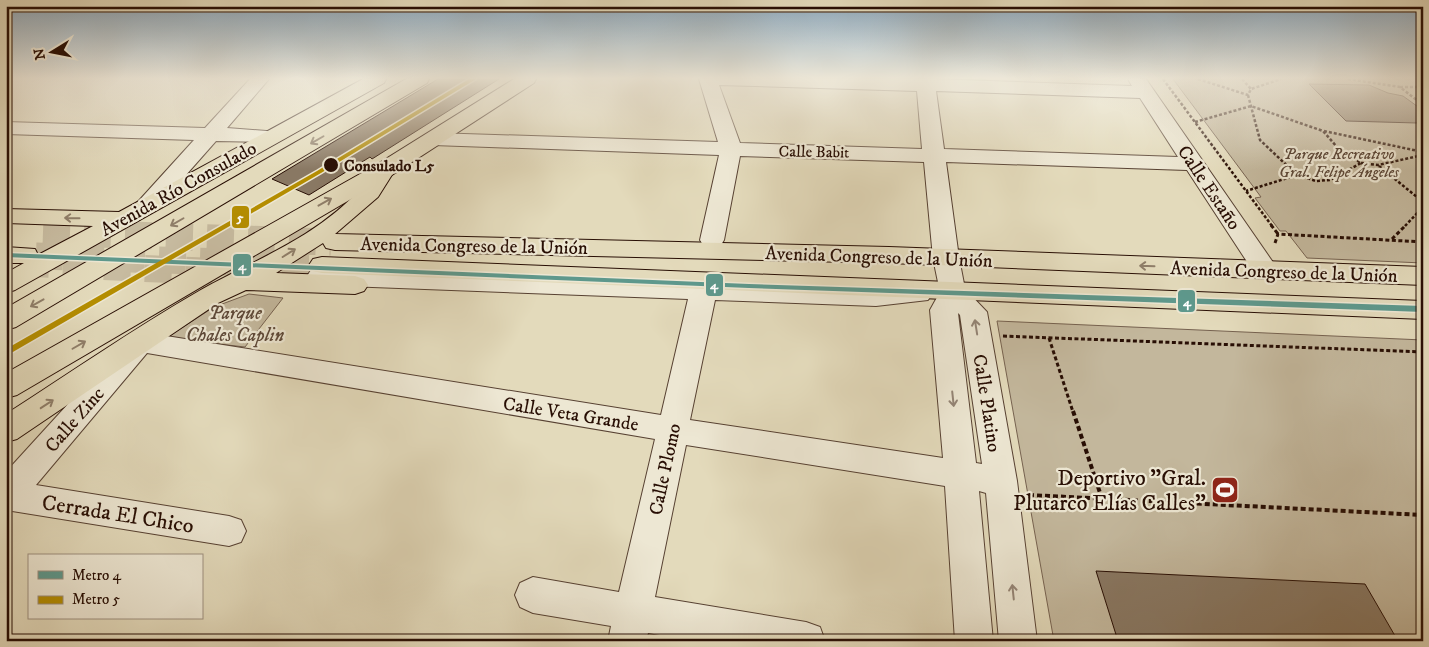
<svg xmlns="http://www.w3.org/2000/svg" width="1429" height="647" viewBox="0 0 1429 647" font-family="'IM FELL DW Pica',serif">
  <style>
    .green { fill: #c3b79c; stroke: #766250 }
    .building { fill: #897863; stroke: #280e04 }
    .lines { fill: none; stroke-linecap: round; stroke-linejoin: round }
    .minor-tunnel { stroke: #c7bba0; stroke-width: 27; stroke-dasharray: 27 14; stroke-linecap: butt }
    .major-tunnel { stroke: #c7bba0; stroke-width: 27; stroke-dasharray: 27 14; stroke-linecap: butt }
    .minor-casing { stroke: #574132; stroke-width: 2 }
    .major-casing { stroke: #280e04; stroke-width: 2 }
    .highway-casing { stroke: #280e04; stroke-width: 2 }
    .path-far2 { stroke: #280e04; stroke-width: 2.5; stroke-dasharray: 3 2; stroke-linecap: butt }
    .path-far1 { stroke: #280e04; stroke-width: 3; stroke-dasharray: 4 2.5; stroke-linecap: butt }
    .path { stroke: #280e04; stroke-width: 4; stroke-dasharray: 5 3; stroke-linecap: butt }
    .minor { fill: #ede7d3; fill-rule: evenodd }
    .major { fill: #e3dabb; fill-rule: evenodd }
    .highway { fill: #e3dabb; fill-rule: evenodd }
    .metro-1-casing { stroke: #ede7d3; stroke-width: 3 }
    .metro-2-casing { stroke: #ede7d3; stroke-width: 3 }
    .metro-1 { fill: #5e988c; fill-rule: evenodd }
    .metro-2 { fill: #b48d01; fill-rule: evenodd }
    .oneway { stroke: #8f7e69 }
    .oneway2 { stroke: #948576 }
    .stop-dot { fill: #280e04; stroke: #ede7d3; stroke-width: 2 }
    .labels { text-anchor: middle; stroke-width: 4.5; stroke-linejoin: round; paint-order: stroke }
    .far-street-label { font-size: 16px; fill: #280e04; stroke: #ede7d3 }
    .far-park-label { font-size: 16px; font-style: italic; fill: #5e4939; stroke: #ede7d3 }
    .far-stop-label { font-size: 16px; font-weight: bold; fill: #280e04; stroke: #ede7d3; text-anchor: start }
    .street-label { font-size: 19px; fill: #280e04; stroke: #ede7d3 }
    .park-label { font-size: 19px; font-style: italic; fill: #5e4939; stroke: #ede7d3 }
    .near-poi-label { font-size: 22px; fill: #280e04; stroke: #ede7d3; text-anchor: end }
    .near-street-label { font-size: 22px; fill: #280e04; stroke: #ede7d3 }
    .line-badge { stroke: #ede7d3; stroke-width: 2 }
    .badge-label { font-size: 14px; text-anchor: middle; font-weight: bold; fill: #fff }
  </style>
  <rect width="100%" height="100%" fill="#e3dabb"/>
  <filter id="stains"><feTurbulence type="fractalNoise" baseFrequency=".004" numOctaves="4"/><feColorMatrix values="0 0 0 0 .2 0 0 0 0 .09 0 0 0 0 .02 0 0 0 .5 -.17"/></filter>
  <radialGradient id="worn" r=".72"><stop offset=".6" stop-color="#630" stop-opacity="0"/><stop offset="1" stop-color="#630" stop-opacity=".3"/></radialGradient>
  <path class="green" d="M1173,79H1423V263L1307,258L1286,231H1280L1255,198L1261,197Z
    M249,294L283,298L245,347L166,338L214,307Z
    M997,321L1423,340V641H1054Z"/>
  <path class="building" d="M438,79H499L372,159L370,157L309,195L272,179Z
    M1309,84L1369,85L1388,93L1403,96L1421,109L1417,123L1346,121Z
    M1096,571L1365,584L1398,641H1118Z"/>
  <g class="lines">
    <path class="minor-tunnel" d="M22,263L271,274"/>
    <path class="major-tunnel" d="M43,232L331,242
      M36,256L322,265"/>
    <g class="minor-casing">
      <path id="minor" d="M250,79H269L227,128L279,132L282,136L279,140L272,142L216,141L155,210L147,212L139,210L135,205L194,140L6,134V122L205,128Z
        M699,79H934L1132,86L1128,79H1146L1279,271L1275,277L1266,279L1257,277L1187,170L946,162L959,258L965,289L987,312L1017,481L1037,641H999L986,493L979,491L993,641H955L945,486L686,445L655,597L806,622L820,627L825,641H695L648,633L646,641H608L611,626L533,613L520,607L515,595L520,583L533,577L619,592L655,439L147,353L36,485L229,516L241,520L246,531L241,542L229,546L6,510V472L131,335L141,332L661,415L688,299L320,285L311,282L307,276L311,270L320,267L876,288L919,285L928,288L932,294L928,300L876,306L715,300L690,420L943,458L930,310L940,292L933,258L924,162L740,156L724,240L721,245L712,248L703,245L700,240L719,155L433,145L426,143L422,139L426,135L433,133L718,142ZM719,85L917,91L922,149L740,143ZM936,91L1140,98L1178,157L944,149ZM958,313L960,315L982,464L976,463Z"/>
    </g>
    <g class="major-casing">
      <path id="major" d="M363,79H386L384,83L15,290L6,293V273L24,263H6V247L35,249L38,255L93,226L6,223V209L119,212Z
        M384,163L392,165L395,170L378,197L335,234L889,247L1423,267V285L889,263L335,250L326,248L323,243L276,273L355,276L364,279L368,285L364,291L355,294L246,290L218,303L17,439L6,442V414C70,373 133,329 199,291C254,260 318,237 362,187C367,181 371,172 376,165Z
        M322,257L1423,301V319L322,273L313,271L309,265L313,259Z"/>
    </g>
    <g class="highway-casing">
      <path id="highway" d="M406,79H429L427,83L16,327L6,330V308Z
        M514,79H536L534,83L392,175L17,395L6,398V373L376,165Z"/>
    </g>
    <path class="path-far2" d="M1163,79L1272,226
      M1198,79L1248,95L1251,89L1281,79
      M1242,79L1251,89
      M1348,79L1400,87L1423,105
      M1400,87H1423
      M1248,95L1260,140L1297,175
      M1195,122L1251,106L1323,131L1337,147L1361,163L1330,180L1316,181L1297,175L1246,191
      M1324,131L1423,152
      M1361,163L1378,165L1423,155
      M1379,166L1423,202
      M1405,226L1423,207"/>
    <path class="path-far1" d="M1271,225L1278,234
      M1392,239L1406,225
      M1275,243L1278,234L1423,242
      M1003,336L1423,352
      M1049,338L1073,412"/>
    <path class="path" d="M1073,411L1102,499
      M1029,495L1423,515"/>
    <use href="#minor" class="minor"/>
    <use href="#major" class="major"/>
    <use href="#highway" class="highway"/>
    <g class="metro-1-casing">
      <path id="metro-1" d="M6,253L749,284L1423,306V312L749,288L6,257Z"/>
    </g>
    <g class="metro-2-casing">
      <path id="metro-2" d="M469,79H476L321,173L6,356V349L317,171Z"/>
    </g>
    <use href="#metro-1" class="metro-1"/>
    <use href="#metro-2" class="metro-2"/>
  </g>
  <defs><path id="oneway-shaft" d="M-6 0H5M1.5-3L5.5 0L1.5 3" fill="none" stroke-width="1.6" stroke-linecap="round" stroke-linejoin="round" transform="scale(1.25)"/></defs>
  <g class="oneway">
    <use href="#oneway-shaft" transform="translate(317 140) rotate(150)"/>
    <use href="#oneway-shaft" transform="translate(325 202) rotate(-29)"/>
    <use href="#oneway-shaft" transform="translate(72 218) rotate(-179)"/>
    <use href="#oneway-shaft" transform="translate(177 222) rotate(150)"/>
    <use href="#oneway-shaft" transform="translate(289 253) rotate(-32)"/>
    <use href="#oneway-shaft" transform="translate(1147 266) rotate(-178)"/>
    <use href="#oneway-shaft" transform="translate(37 303) rotate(151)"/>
    <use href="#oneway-shaft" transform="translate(79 345) rotate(-30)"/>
    <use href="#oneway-shaft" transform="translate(47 404) rotate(-33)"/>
  </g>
  <g class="oneway2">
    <use href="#oneway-shaft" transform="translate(976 327) rotate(-99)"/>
    <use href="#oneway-shaft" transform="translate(953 399) rotate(84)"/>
    <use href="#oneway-shaft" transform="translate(1013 592) rotate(-96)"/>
  </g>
  <linearGradient id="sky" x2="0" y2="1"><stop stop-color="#8ca8bd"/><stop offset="0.46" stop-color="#f2eee0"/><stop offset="1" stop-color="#f2eee0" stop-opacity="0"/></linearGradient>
  <rect width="1429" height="170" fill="url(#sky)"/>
  <defs>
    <g id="stadium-square" transform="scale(1.4375)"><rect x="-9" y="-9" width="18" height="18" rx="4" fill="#8f2418" stroke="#ede7d3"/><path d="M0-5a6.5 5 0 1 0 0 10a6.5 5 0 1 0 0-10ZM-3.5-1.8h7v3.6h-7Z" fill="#fff"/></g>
  </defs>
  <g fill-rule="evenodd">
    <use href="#stadium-square" x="1225" y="490"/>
  </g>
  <circle class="stop-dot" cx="331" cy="165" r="8"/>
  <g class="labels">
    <g class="far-street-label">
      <text transform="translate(814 151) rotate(1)" y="6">Calle Babit</text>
    </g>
    <g class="far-park-label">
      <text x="1339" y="159">Parque Recreativo<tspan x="1339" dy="18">Gral. Felipe Ángeles</tspan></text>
    </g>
    <g class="far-stop-label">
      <text x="344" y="171">Consulado L5</text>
    </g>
    <g class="street-label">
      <text transform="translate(1210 187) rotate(56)" y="7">Calle Estaño</text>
      <text transform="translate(178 188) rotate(-29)" y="7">Avenida Río Consulado</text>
      <text transform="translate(474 245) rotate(1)" y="7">Avenida Congreso de la Unión</text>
      <text transform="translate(879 256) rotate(2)" y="7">Avenida Congreso de la Unión</text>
      <text transform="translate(1284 271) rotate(2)" y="7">Avenida Congreso de la Unión</text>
      <text transform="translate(988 403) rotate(81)" y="7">Calle Platino</text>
      <text transform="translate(571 413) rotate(9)" y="7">Calle Veta Grande</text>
      <text transform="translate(74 419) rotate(-49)" y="7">Calle Zinc</text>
      <text transform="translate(664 469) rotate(-78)" y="7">Calle Plomo</text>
    </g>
    <g class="park-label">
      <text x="235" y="319">Parque<tspan x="235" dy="22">Chales Caplin</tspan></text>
    </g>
    <g class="near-poi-label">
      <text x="1206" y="485">Deportivo "Gral.<tspan x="1206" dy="25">Plutarco Elías Calles"</tspan></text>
    </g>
    <g class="near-street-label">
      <text transform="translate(118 513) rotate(9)" y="8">Cerrada El Chico</text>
    </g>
  </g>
  <g class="line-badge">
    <rect x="231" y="205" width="19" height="24" rx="5" fill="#b48d01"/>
    <rect x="232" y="253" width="20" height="24" rx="5" fill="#5e988c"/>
    <rect x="705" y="273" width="19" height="24" rx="5" fill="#5e988c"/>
    <rect x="1177" y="289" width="19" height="24" rx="5" fill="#5e988c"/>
  </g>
  <g class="badge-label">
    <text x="240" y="222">5</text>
    <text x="242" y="270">4</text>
    <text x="714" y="289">4</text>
    <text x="1187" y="306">4</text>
  </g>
  <rect width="1429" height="647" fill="none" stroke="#e3dabb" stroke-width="25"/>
  <rect x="8" y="8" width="1414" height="632" fill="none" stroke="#280e04" stroke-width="2.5"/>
  <rect x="12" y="12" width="1404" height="622" fill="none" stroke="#280e04"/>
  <rect x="28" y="554" width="175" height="65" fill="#ede7d3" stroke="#9e9080"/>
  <rect x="38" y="571" width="25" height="8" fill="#5e988c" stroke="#9e9080"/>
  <text x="72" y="580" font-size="15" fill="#280e04">Metro 4</text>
  <rect x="38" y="596" width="25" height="8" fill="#b48d01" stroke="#9e9080"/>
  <text x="72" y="604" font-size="15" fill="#280e04">Metro 5</text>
  <g transform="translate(52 52) rotate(260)" stroke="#ede7d3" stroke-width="4" paint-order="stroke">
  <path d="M0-4L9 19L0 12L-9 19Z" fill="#280e04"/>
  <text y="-8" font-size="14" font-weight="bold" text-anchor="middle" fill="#280e04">N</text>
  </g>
  <rect width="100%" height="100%" filter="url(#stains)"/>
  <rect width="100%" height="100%" fill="url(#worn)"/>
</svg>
